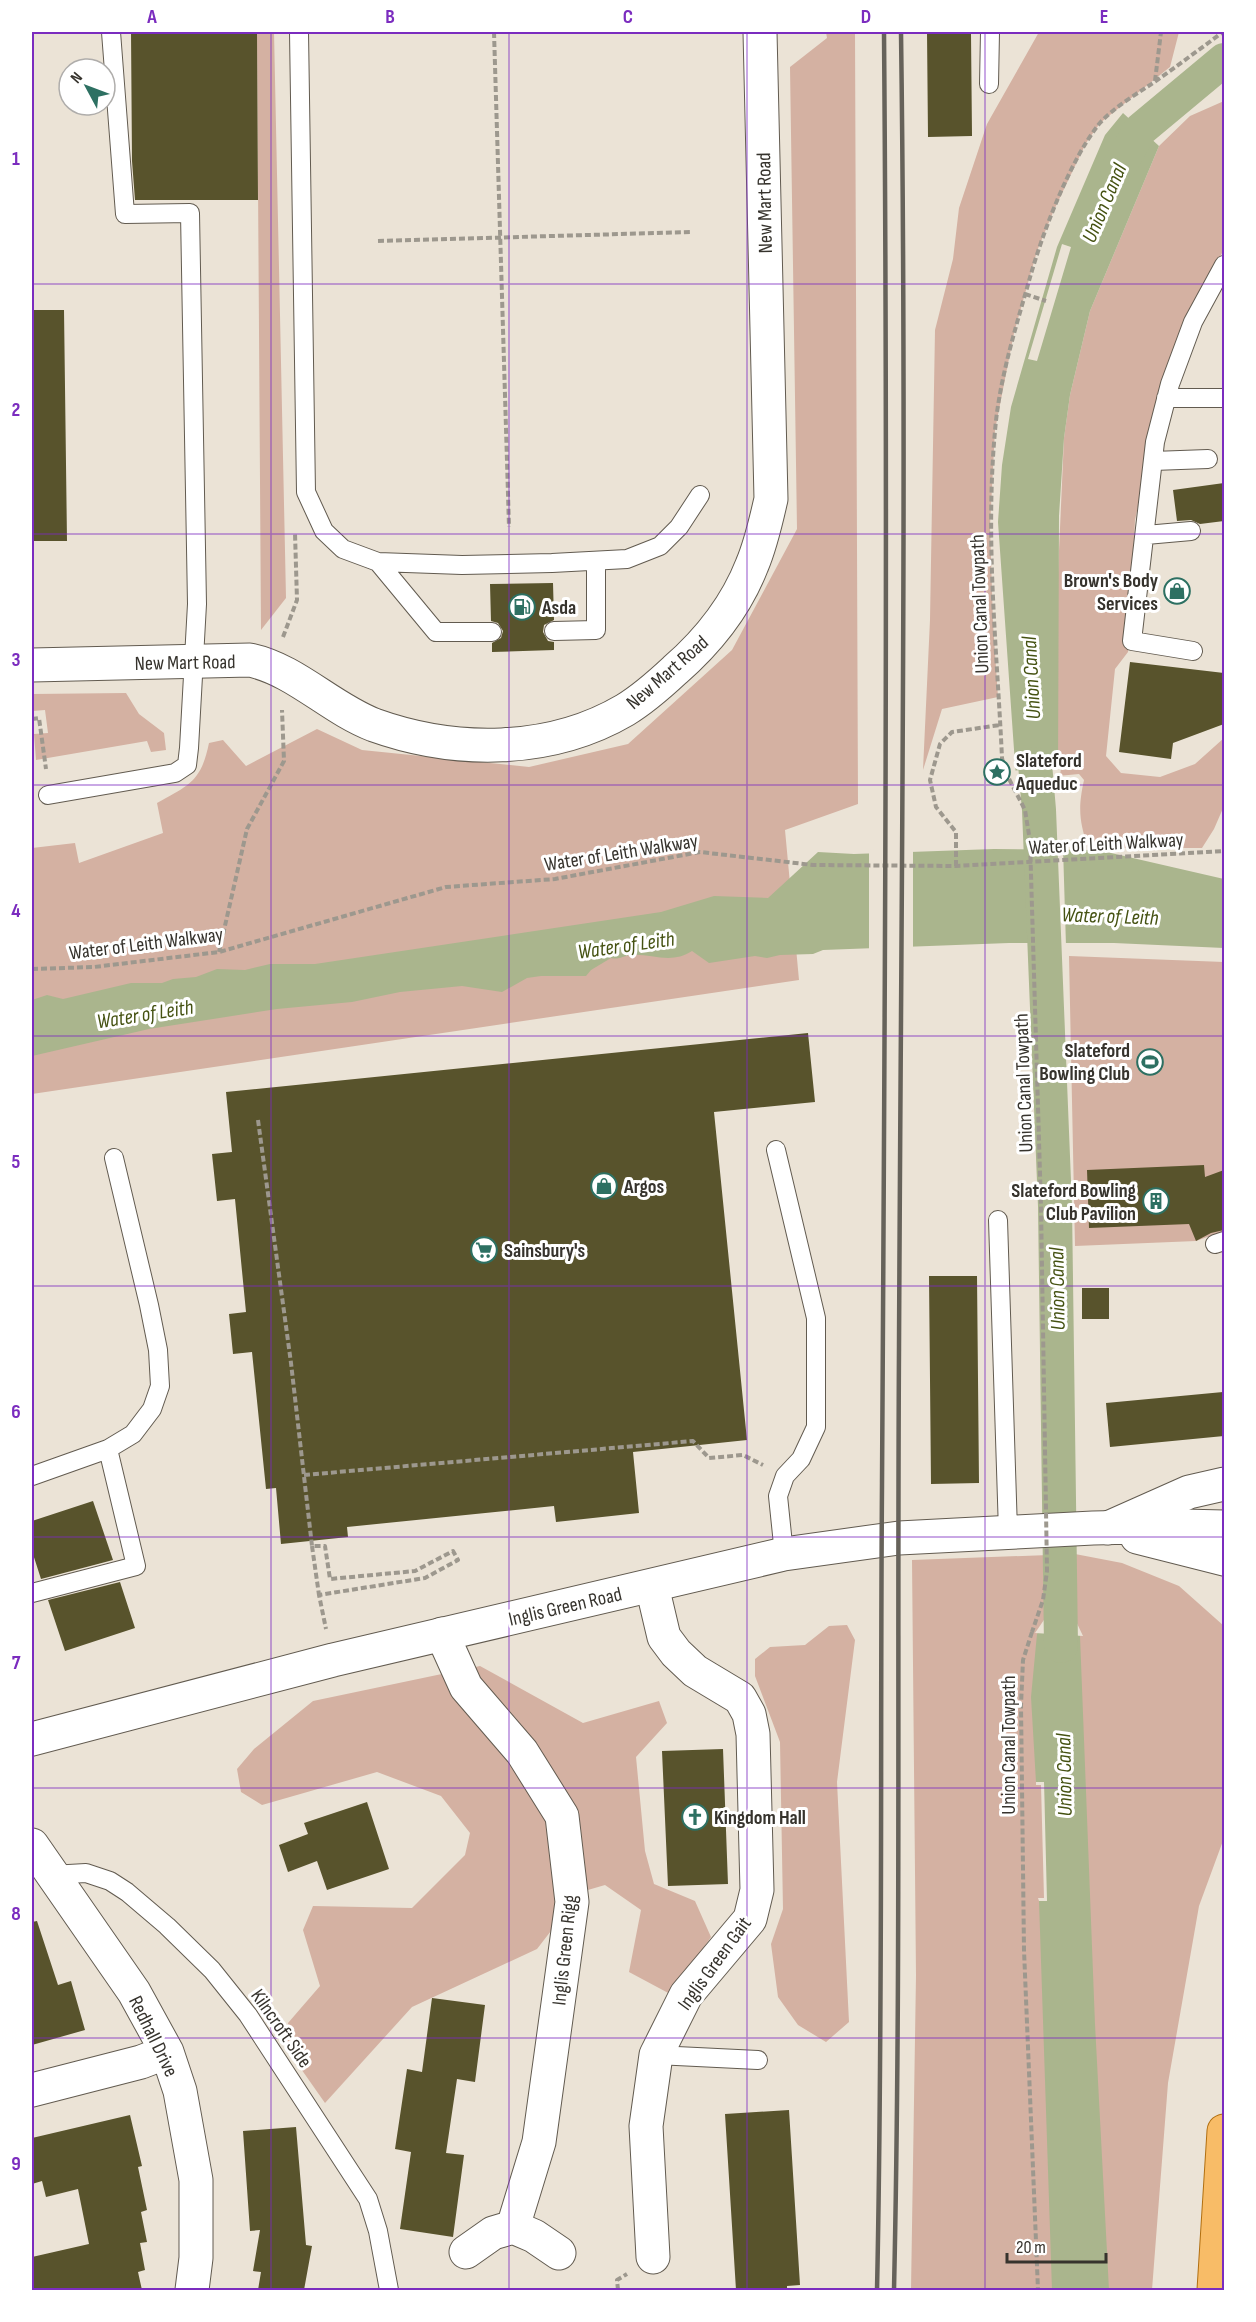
<svg xmlns="http://www.w3.org/2000/svg" width="1256" height="2322" viewBox="0 0 1256 2322" font-family="'Sofia Sans Condensed',sans-serif">
  <style>
    .green { fill: #d4b1a2 }
    .water { fill: #aab58d }
    .pier { fill: #ebe3d6 }
    .lines { fill: none; stroke-linecap: round; stroke-linejoin: round }
    .canal { stroke: #aab58d; stroke-width: 34 }
    .building { fill: #58532c }
    .service-casing { stroke: #625b50; stroke-width: 20 }
    .minor-casing { stroke: #625b50; stroke-width: 35 }
    .tertiary-casing { stroke: #625b50; stroke-width: 35 }
    .primary-casing { stroke: #b16f10; stroke-width: 35 }
    .path { stroke: #9d988e; stroke-width: 4; stroke-dasharray: 6 3; stroke-linecap: butt }
    .service { stroke: #fff; stroke-width: 18 }
    .minor { stroke: #fff; stroke-width: 33 }
    .tertiary { stroke: #fff; stroke-width: 33 }
    .primary { stroke: #f8bc67; stroke-width: 33 }
    .rail { stroke: #66625a; stroke-width: 4.5 }
    .path-bridge { stroke: #9d988e; stroke-width: 4; stroke-dasharray: 6 3; stroke-linecap: butt }
    .grid { fill: none; stroke: #7b2cbf; stroke-width: 1.5; stroke-opacity: 0.55 }
    .labels { text-anchor: middle; stroke-width: 6; stroke-linejoin: round; paint-order: stroke }
    .street-label { font-size: 20px; fill: #36332d; stroke: #fff }
    .poi-label { font-size: 20px; font-weight: bold; fill: #36332d; stroke: #fff; text-anchor: start }
    .water-label { font-size: 21px; font-style: italic; fill: #455212; stroke: #fff }
    .neatline { fill: none; stroke: #7b2cbf; stroke-width: 2 }
    .grid-label { font-size: 20px; text-anchor: middle; font-weight: bold; fill: #7b2cbf }
  </style>
  <rect width="100%" height="100%" fill="#ebe3d6"/>
  <path class="green" d="M257,32H274L286,598L261,630Z
    M826,32H855L858,804L785,830L799,980L32,1094V848L75,843L79,863L163,833L157,803C189,785 201,782 209,743L223,740L246,766L317,729L362,750L529,767L628,744L732,650L797,529L790,67L827,38Z
    M1039,32H1179L1170,67L1100,123L1086,143L1054,210L1037,251L1014,333L995,430L990,526L993,624L998,697L942,709L923,770L930,620L935,330L953,259L959,208L987,124Z
    M1224,101V249L1171,355L1135,520L1128,652L1115,669L1106,756L1121,773L1160,777L1195,764L1224,738V806L1214,829L1202,848H1088C1079,820 1078,808 1084,780L1079,774L1058,776L1057,596L1064,438L1070,395L1090,311L1159,146L1190,116Z
    M126,693L139,714L164,733L166,750L151,752L147,741L36,760L34,734L48,733L45,710L32,711V694Z
    M1069,956L1224,962V1231L1196,1241L1075,1246Z
    M1075,1554L1122,1563L1179,1586L1224,1626V1838L1199,1906L1168,2083L1152,2290H911L916,1975L912,1560Z
    M847,1625L855,1640L837,1782L849,2022L826,2042L798,2025L778,1997L771,1944L783,1909L780,1742L755,1676V1659L770,1647L805,1645L829,1626Z
    M480,1666L583,1723L659,1701L667,1723L636,1757L645,1851L654,1884L695,1901L711,1937L672,1995L629,1972L641,1910L605,1885L581,1892L537,1949L412,2007L325,2103L285,2046L288,2023L320,1986L303,1930L313,1906L412,1908L465,1855L470,1833L441,1796L377,1772L262,1805L241,1792L237,1769L254,1749L313,1701Z"/>
  <path class="water" d="M1123,113L1159,146L1090,311L1070,395L1064,438L1059,516L1058,776L1016,778L998,522L1002,465L1011,407L1057,247L1105,135Z
    M994,849L1098,850L1224,879V948L1114,943H1009L823,950L813,954L780,955L767,958L755,956L709,963L692,951C671,965 651,953 630,955C623,956 619,960 611,958L591,970L586,976H541L527,978L502,992L462,986L400,992L352,1002L277,1009L149,1029L32,1056V1000L47,995L63,999L131,983H162L173,979L196,977L217,969L245,970L270,964H315L661,912L714,896L768,898L818,852L854,854Z
    M1061,1598L1080,1636L1095,2024L1109,2290H1052L1039,1901H1046L1044,1782H1036L1031,1697L1037,1634Z"/>
  <path class="pier" d="M1062,244L1071,247L1037,361L1028,359Z
    M1061,766L1060,777L1041,811L1038,812L1020,794L1011,771Z
    M1027,847H1063L1066,946H1030Z
    M913,849V949L869,951V850Z
    M1061,1595L1064,1596L1083,1636L1035,1633Z
    M1036,1782H1044L1047,1901H1039L1038,1898H1044L1041,1785H1036Z"/>
  <g class="lines">
    <path class="canal" d="M1117,170L1140,130L1224,60
      M1035,764L1039,810L1055,1206L1061,1646"/>
  </g>
  <path class="building" d="M131,32H257L258,200H135L132,161Z
    M927,32H968V34H971L972,136L928,137Z
    M32,310H64L67,541H32Z
    M1224,483V521L1200,524L1191,520L1177,521L1173,490Z
    M553,583L554,620L544,625L543,632L548,641L554,642V650L492,652V643L501,638L503,631L498,623L491,621L490,584Z
    M1130,662L1224,673V724L1173,743L1171,759L1119,752Z
    M808,1033L815,1102L714,1112L747,1440L633,1452L639,1513L556,1522L554,1506L347,1527L348,1537L281,1544L276,1488L266,1489L252,1352L233,1354L229,1314L246,1312L235,1199L217,1201L212,1154L232,1152L226,1092Z
    M1204,1165L1205,1177L1224,1170V1230L1211,1233L1196,1241L1189,1224L1089,1228L1087,1170Z
    M929,1276H977L979,1483L931,1484Z
    M1082,1288H1109V1319H1082Z
    M1223,1392L1224,1436L1110,1447L1106,1403Z
    M93,1501L113,1560L41,1579L32,1551V1521Z
    M120,1582L135,1628L65,1651L48,1600Z
    M723,1749L728,1884L668,1886L662,1751Z
    M367,1802L389,1869L327,1890L317,1861L288,1872L279,1845L308,1834L304,1823Z
    M37,1921L58,1985L71,1981L85,2030L32,2045V1922Z
    M432,1998L485,2005L475,2082L457,2079L446,2153L464,2155L453,2237L400,2229L411,2152L395,2149L407,2069L422,2072Z
    M789,2110L800,2285L787,2286V2290H736L725,2114Z
    M130,2115L142,2166L138,2167L147,2210L141,2212L147,2242L140,2243L145,2270L138,2272L142,2290H32V2257L89,2244L78,2189L46,2197L42,2181L32,2184V2138Z
    M296,2127L306,2245L312,2246L304,2290H258L261,2272L253,2271L260,2230L250,2231L243,2131Z"/>
  <g class="lines">
    <g class="service-casing">
      <path id="service" d="M299,32L306,492L324,531L343,549L378,562L462,565L552,563L627,559L660,546L679,527L700,495
        M989,84L990,32
        M1166,398H1224
        M1153,461L1208,459
        M1146,535L1191,531
        M378,562L436,632H492
        M554,631L596,630V561
        M1193,651L1132,641L1155,442L1170,384L1193,322L1224,265
        M48,795L175,773L187,765L189,748L197,604L190,213L125,214L111,32
        M776,1150L816,1318V1427L801,1459L785,1476L778,1496L784,1554
        M998,1220L1008,1531
        M1215,1244L1224,1241
        M32,1476L108,1449L133,1434L152,1409L160,1386L158,1350L149,1305L114,1158
        M32,1593L136,1566L108,1449
        M51,1875L86,1873L110,1881L127,1892L167,1926L212,1970L248,2015L368,2199L378,2231L389,2290
        M656,2055L758,2060"/>
    </g>
    <g class="minor-casing">
      <path id="minor" d="M32,665L250,660C296,670 330,708 374,725C455,754 550,754 625,710C643,699 660,684 675,670C707,642 736,606 752,565C761,544 766,521 771,499L760,32
        M1108,1528L1189,1492L1224,1484
        M652,1586L664,1637L676,1653L695,1671L740,1698L749,1714L753,1734L757,1890L750,1919L686,1995L656,2055L646,2126L653,2257
        M442,1634L466,1687L522,1752L562,1816L572,1902L539,2142L513,2227
        M32,1845L134,1992L167,2052L180,2091L196,2180V2258L192,2290
        M32,2090L141,2062L167,2052
        M466,2252L493,2233L513,2227L534,2236L559,2253"/>
    </g>
    <g class="tertiary-casing">
      <path id="tertiary" d="M1137,1537L1224,1559
        M32,1739L333,1660L784,1554L899,1538L1093,1528L1182,1526L1224,1527"/>
    </g>
    <g class="primary-casing">
      <path id="primary" d="M1214,2290L1224,2131"/>
    </g>
    <path class="path" d="M494,32L509,527
      M1155,81L1161,32
      M378,241L692,232
      M1025,294L1046,301
      M283,637L297,600L295,533
      M32,719L39,718L46,769
      M1005,771L1002,758C997,649 985,541 995,431C999,381 1015,330 1029,281C1042,234 1069,162 1099,124C1114,107 1135,95 1153,83C1177,66 1200,49 1223,32
      M956,866V832L936,807L930,780L940,744L952,732L1000,725
      M219,952L247,829L284,761L282,710
      M32,969L94,967L219,952L446,887L555,879L700,852L813,865L956,866L1224,851
      M258,1120L291,1363L312,1546H325L330,1579L415,1571L453,1551L458,1560L425,1578L319,1595L326,1629
      M304,1475L693,1441L709,1458L743,1455L763,1465
      M312,1546L319,1595
      M1032,1632L1023,1660L1021,1705L1024,1950L1038,2290
      M618,2290L617,2280L627,2274"/>
    <use href="#service" class="service"/>
    <use href="#minor" class="minor"/>
    <use href="#tertiary" class="tertiary"/>
    <use href="#primary" class="primary"/>
    <path class="rail" d="M877,2290C883,2022 880,1753 882,1485C885,1000 888,516 884,32
      M894,2290C901,1977 897,1662 899,1348C901,909 907,470 901,32"/>
    <path class="path-bridge" d="M1005,771L1025,810L1030,841L1041,1207L1047,1571L1043,1600L1032,1632"/>
  </g>
  <path class="grid" d="M271,32V2290M509,32V2290M747,32V2290M985,32V2290M32,284H1224M32,534H1224M32,785H1224M32,1036H1224M32,1286H1224M32,1537H1224M32,1788H1224M32,2038H1224"/>
  <defs>
    <g id="shop-ring" transform="scale(1.35)"><circle r="9.5" fill="#fff" stroke="#2d7062" stroke-width="1.5"/><path d="M-5-2.5h2.3a2.7 3.5 0 0 1 5.4 0H5L5.5 6h-11ZM-1.5-2.5h3a1.5 2.3 0 0 0-3 0Z" fill="#2d7062"/></g>
    <g id="fuel-ring" transform="scale(1.35)"><circle r="9.5" fill="#fff" stroke="#2d7062" stroke-width="1.5"/><path d="M-5.5-6h7V0h2V4h1.3V-2.5L3-4.5l.8-.8L6-3V5H2.5V1h-1V6h-7ZM-4.2-4.7v3.2H.2V-4.7Z" fill="#2d7062"/></g>
    <g id="sight-ring" transform="scale(1.35)"><circle r="9.5" fill="#fff" stroke="#2d7062" stroke-width="1.5"/><path d="M0-6L1.8-2.2L6-1.7L2.9 1.2L3.7 5.4L0 3.3L-3.7 5.4L-2.9 1.2L-6-1.7L-1.8-2.2Z" fill="#2d7062"/></g>
    <g id="stadium-ring" transform="scale(1.35)"><circle r="9.5" fill="#fff" stroke="#2d7062" stroke-width="1.5"/><path d="M0-5a6.5 5 0 1 0 0 10a6.5 5 0 1 0 0-10ZM-3.5-1.8h7v3.6h-7Z" fill="#2d7062"/></g>
    <g id="building-ring" transform="scale(1.35)"><circle r="9.5" fill="#fff" stroke="#2d7062" stroke-width="1.5"/><path d="M-4-6H4V6H1V3H-1V6H-4ZM-2.5-4.3h1.7v1.8h-1.7ZM.8-4.3h1.7v1.8H.8ZM-2.5-1h1.7V.8h-1.7ZM.8-1h1.7V.8H.8Z" fill="#2d7062"/></g>
    <g id="supermarket-ring" transform="scale(1.35)"><circle r="9.5" fill="#fff" stroke="#2d7062" stroke-width="1.5"/><path d="M-6-5.5h2.5l.6 2H6L4.5 2H-2.5L-4.4-4H-6ZM-1.5 3.2a1.3 1.3 0 1 0 .1 0ZM3 3.2a1.3 1.3 0 1 0 .1 0Z" fill="#2d7062"/></g>
    <g id="church-ring" transform="scale(1.35)"><circle r="9.5" fill="#fff" stroke="#2d7062" stroke-width="1.5"/><path d="M-1.2-6h2.4v3.5h3.3v2.4h-3.3V6h-2.4V-.1h-3.3v-2.4h3.3Z" fill="#2d7062"/></g>
  </defs>
  <g fill-rule="evenodd">
    <use href="#shop-ring" x="1177" y="591"/>
    <use href="#fuel-ring" x="522" y="607"/>
    <use href="#sight-ring" x="997" y="772"/>
    <use href="#stadium-ring" x="1150" y="1062"/>
    <use href="#shop-ring" x="604" y="1186"/>
    <use href="#building-ring" x="1156" y="1201"/>
    <use href="#supermarket-ring" x="484" y="1250"/>
    <use href="#church-ring" x="695" y="1817"/>
  </g>
  <g class="labels">
    <g class="street-label">
      <text transform="translate(764 203) rotate(-91)" y="7">New Mart Road</text>
      <text transform="translate(979 604) rotate(-92)" y="7">Union Canal Towpath</text>
      <text transform="translate(185 662) rotate(-1)" y="7">New Mart Road</text>
      <text transform="translate(667 672) rotate(-41)" y="7">New Mart Road</text>
      <text transform="translate(1106 843) rotate(-3)" y="7">Water of Leith Walkway</text>
      <text transform="translate(621 852) rotate(-9)" y="7">Water of Leith Walkway</text>
      <text transform="translate(146 943) rotate(-7)" y="7">Water of Leith Walkway</text>
      <text transform="translate(1023 1083) rotate(-92)" y="7">Union Canal Towpath</text>
      <text transform="translate(565 1606) rotate(-13)" y="7">Inglis Green Road</text>
      <text transform="translate(1008 1745) rotate(-90)" y="7">Union Canal Towpath</text>
      <text transform="translate(564 1950) rotate(-84)" y="7">Inglis Green Rigg</text>
      <text transform="translate(714 1963) rotate(-54)" y="7">Inglis Green Gait</text>
      <text transform="translate(282 2028) rotate(55)" y="7">Kilncroft Side</text>
      <text transform="translate(154 2036) rotate(64)" y="7">Redhall Drive</text>
    </g>
    <g class="poi-label">
      <text x="1158" y="587" text-anchor="end">Brown's Body<tspan x="1158" dy="23">Services</tspan></text>
      <text x="542" y="614">Asda</text>
      <text x="1016" y="767">Slateford<tspan x="1016" dy="23">Aqueduc</tspan></text>
      <text x="1130" y="1057" text-anchor="end">Slateford<tspan x="1130" dy="23">Bowling Club</tspan></text>
      <text x="624" y="1193">Argos</text>
      <text x="1136" y="1197" text-anchor="end">Slateford Bowling<tspan x="1136" dy="23">Club Pavilion</tspan></text>
      <text x="504" y="1257">Sainsbury's</text>
      <text x="714" y="1824">Kingdom Hall</text>
    </g>
    <g class="water-label">
      <text transform="translate(1104 203) rotate(-67)" y="7">Union Canal</text>
      <text transform="translate(1031 678) rotate(-93)" y="7">Union Canal</text>
      <text transform="translate(1110 916) rotate(2)" y="7">Water of Leith</text>
      <text transform="translate(626 945) rotate(-8)" y="7">Water of Leith</text>
      <text transform="translate(145 1014) rotate(-9)" y="7">Water of Leith</text>
      <text transform="translate(1057 1289) rotate(-91)" y="7">Union Canal</text>
      <text transform="translate(1064 1775) rotate(-91)" y="7">Union Canal</text>
    </g>
  </g>
  <rect width="1256" height="2322" fill="none" stroke="#ffffff" stroke-width="66"/>
  <g transform="translate(87 87) rotate(311)"><circle r="28" fill="#ffffff" stroke="#afadab" stroke-width="1.5"/>
  <path d="M0-4.5L10 22L0 15L-10 22Z" fill="#2d7062"/>
  <text y="-9" font-size="16" font-weight="bold" text-anchor="middle" fill="#36332d">N</text>
  </g>
  <path d="M1007 2253v9h99v-9" fill="none" stroke="#36332d" stroke-width="3"/>
  <text x="1016" y="2253" font-size="18" fill="#36332d" stroke="#ffffff" stroke-width="4.5" paint-order="stroke">20 m</text>
  <rect x="33" y="33" width="1190" height="2256" class="neatline"/>
  <g class="grid-label">
    <text x="152" y="23">A</text>
    <text x="390" y="23">B</text>
    <text x="628" y="23">C</text>
    <text x="866" y="23">D</text>
    <text x="1104" y="23">E</text>
    <text x="16" y="165">1</text>
    <text x="16" y="416">2</text>
    <text x="16" y="666">3</text>
    <text x="16" y="917">4</text>
    <text x="16" y="1168">5</text>
    <text x="16" y="1418">6</text>
    <text x="16" y="1669">7</text>
    <text x="16" y="1920">8</text>
    <text x="16" y="2170">9</text>
  </g>
</svg>
